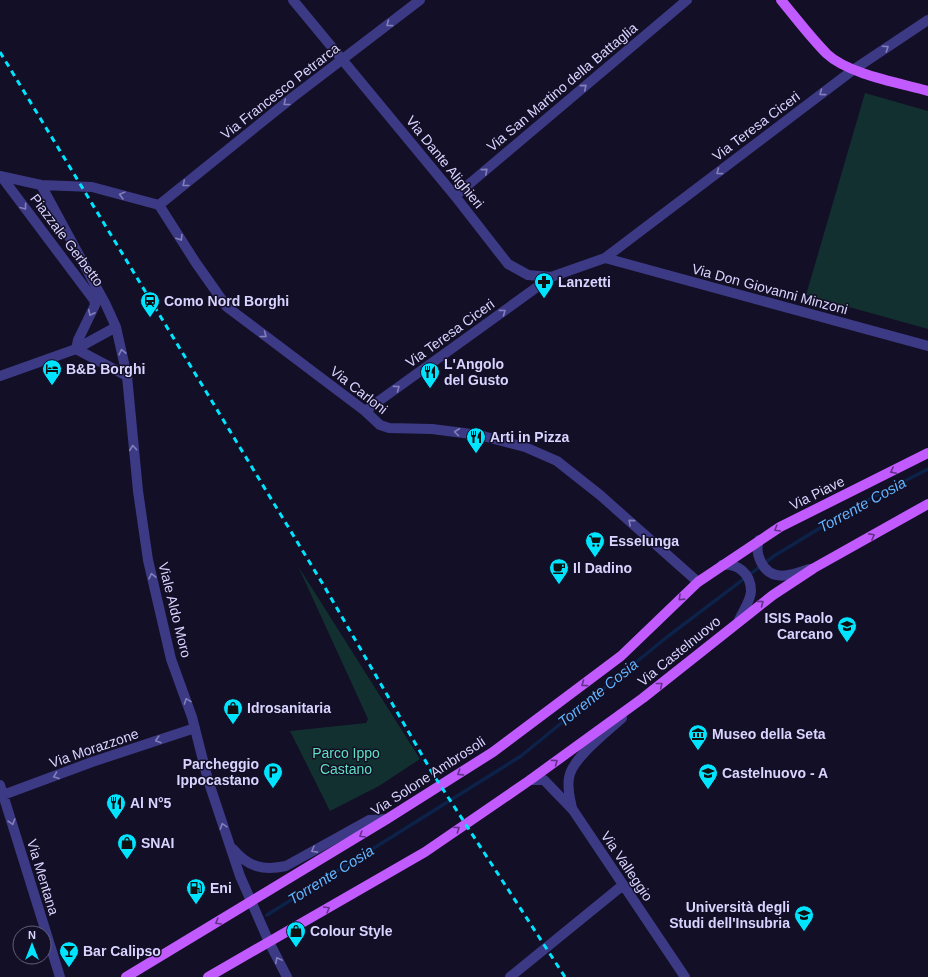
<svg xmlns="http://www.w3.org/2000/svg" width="928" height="977" viewBox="0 0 928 977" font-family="Arial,sans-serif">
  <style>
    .green { fill: #12302f }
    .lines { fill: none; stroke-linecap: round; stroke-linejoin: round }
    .stream { stroke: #0c2248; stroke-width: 3.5 }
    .minor { stroke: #3d3a85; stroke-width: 10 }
    .major { stroke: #c25bff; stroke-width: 10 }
    .rail { stroke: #00e5ff; stroke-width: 3; stroke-dasharray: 6 5; stroke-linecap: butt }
    .oneway { stroke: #837fbc }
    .oneway2 { stroke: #623188 }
    .labels { text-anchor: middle; stroke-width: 3; stroke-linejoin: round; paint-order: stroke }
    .street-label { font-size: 14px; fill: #d9d4ff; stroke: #130f26 }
    .poi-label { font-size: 14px; font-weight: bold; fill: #d9d4ff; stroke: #130f26; text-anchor: start }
    .park-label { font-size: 14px; fill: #5fe0c0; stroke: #130f26 }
    .water-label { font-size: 15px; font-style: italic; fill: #62b6ff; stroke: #130f26 }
  </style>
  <rect width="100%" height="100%" fill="#130f26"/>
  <path class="green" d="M865,93L928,111V329L806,295Z
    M298,566L420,759L379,786L330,811L290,731L366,723L368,719Z"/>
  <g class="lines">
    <path class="stream" d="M267,915L521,756L667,637L774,556L856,506L928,469"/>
    <path class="minor" d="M293,0L455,196L508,264L528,275L551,277L605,258L853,70L928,20
      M0,176L41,185L92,187L159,205L196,263L227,307L365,411L380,425L389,428L432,429L479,435L525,447L557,461L600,495L698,582
      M1,176L94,300L95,305L78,340L76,349
      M41,185L106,305L116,327L127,376L138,491L148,560L171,659L192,717L208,780L240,876L269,942L287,977
      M455,196L687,0
      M159,205L293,97L420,0
      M605,258L928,346
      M76,349L127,376
      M0,376L76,349L116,327
      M365,411L551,277
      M759,540C756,548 757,554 761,562C771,583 792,575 809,569
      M722,565C738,563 751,574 751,591C751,600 743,611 739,620
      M530,780H544L573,810L685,977
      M0,785L60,977
      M3,795L92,762L195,728
      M572,808C570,799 567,788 569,778C571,759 608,731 622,718
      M233,849C248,867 263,871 286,866L369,820L387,819
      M510,977L623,885"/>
    <path class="major" d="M781,0C796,18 811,38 827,54C848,74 900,83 928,91
      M126,977L387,819L493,752L621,656L698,582L780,527L928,453
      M208,977L425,852L530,780L643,698L773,595L814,568L928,504"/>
    <path class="rail" d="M0,52L324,586L433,774L565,977"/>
  </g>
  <defs><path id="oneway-chevron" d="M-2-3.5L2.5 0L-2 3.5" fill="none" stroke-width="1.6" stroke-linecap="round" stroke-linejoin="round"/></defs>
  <g class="oneway">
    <use href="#oneway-chevron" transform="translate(389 24) rotate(143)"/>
    <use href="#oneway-chevron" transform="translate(886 48) rotate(-34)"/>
    <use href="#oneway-chevron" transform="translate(584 87) rotate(-40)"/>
    <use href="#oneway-chevron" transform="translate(822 93) rotate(143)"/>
    <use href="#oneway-chevron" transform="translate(286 103) rotate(141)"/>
    <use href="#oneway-chevron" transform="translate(485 171) rotate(-40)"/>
    <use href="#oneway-chevron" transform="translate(719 172) rotate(143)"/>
    <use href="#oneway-chevron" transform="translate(185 184) rotate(141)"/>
    <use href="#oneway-chevron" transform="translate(122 195) rotate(-165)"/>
    <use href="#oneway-chevron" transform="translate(24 207) rotate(53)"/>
    <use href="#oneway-chevron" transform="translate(180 238) rotate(58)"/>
    <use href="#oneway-chevron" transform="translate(503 312) rotate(-36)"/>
    <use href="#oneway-chevron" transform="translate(91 313) rotate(116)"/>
    <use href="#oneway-chevron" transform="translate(264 335) rotate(37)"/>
    <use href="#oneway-chevron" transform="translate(122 352) rotate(-103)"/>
    <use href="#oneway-chevron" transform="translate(397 388) rotate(-36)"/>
    <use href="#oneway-chevron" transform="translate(457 432) rotate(-173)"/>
    <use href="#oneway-chevron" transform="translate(133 448) rotate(-95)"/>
    <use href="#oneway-chevron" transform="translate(631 522) rotate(-139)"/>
    <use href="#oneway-chevron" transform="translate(152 576) rotate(-103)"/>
    <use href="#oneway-chevron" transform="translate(187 701) rotate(-110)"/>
    <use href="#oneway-chevron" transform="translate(158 740) rotate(162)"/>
    <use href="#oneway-chevron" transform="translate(56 776) rotate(160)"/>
    <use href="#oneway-chevron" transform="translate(12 822) rotate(73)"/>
    <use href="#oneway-chevron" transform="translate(223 826) rotate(-108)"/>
    <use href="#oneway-chevron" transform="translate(314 850) rotate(151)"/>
    <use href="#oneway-chevron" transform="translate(278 960) rotate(-118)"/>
  </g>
  <g class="oneway2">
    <use href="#oneway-chevron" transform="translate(893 471) rotate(153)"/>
    <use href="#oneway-chevron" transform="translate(777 529) rotate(149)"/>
    <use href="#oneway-chevron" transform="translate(872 536) rotate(-28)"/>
    <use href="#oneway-chevron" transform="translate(681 598) rotate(136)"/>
    <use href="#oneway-chevron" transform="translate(761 603) rotate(-37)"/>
    <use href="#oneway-chevron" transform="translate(584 684) rotate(144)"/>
    <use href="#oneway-chevron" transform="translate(660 685) rotate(-39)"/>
    <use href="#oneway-chevron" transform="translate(555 762) rotate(-36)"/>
    <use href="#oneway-chevron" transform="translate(460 773) rotate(147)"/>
    <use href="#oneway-chevron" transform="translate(457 829) rotate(-34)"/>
    <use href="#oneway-chevron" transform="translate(362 835) rotate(149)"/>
    <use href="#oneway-chevron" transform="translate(327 909) rotate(-30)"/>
    <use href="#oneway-chevron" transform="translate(218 922) rotate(149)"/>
  </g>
  <defs>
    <g id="pharmacy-pin" transform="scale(1)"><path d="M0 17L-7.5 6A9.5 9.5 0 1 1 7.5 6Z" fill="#00e5ff" stroke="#130f26"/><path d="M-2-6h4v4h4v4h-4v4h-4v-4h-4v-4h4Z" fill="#111"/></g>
    <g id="station-pin" transform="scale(1)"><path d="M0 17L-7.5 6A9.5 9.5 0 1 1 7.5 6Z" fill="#00e5ff" stroke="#130f26"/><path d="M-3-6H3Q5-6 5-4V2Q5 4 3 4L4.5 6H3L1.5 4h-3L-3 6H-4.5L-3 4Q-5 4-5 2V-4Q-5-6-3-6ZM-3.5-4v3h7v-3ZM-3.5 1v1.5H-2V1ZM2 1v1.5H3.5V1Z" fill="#111"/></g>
    <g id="hotel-pin" transform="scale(1)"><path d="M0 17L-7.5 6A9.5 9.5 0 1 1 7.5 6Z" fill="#00e5ff" stroke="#130f26"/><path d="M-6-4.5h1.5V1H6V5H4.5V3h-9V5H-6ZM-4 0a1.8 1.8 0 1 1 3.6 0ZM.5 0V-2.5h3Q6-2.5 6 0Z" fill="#111"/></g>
    <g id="restaurant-pin" transform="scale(1)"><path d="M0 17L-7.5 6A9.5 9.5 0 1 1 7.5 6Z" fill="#00e5ff" stroke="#130f26"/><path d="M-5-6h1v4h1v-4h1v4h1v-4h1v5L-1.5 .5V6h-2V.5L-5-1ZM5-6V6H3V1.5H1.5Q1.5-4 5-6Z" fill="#111"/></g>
    <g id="supermarket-pin" transform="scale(1)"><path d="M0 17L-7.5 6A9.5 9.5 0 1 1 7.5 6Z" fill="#00e5ff" stroke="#130f26"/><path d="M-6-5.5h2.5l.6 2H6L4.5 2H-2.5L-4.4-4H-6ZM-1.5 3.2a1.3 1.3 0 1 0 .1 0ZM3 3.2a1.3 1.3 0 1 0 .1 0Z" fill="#111"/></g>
    <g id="cafe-pin" transform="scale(1)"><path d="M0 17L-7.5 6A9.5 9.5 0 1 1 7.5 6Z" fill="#00e5ff" stroke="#130f26"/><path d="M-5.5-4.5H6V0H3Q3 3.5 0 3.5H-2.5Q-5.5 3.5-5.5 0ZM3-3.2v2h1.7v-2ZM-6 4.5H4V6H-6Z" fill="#111"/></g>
    <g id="school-pin" transform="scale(1)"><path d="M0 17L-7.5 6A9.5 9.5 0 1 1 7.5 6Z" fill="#00e5ff" stroke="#130f26"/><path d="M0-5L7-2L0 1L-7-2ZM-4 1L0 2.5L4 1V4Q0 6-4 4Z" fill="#111"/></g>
    <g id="shop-pin" transform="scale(1)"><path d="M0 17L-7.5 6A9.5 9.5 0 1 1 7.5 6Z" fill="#00e5ff" stroke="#130f26"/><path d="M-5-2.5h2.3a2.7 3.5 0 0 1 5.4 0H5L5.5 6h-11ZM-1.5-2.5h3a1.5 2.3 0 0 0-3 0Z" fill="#111"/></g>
    <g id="museum-pin" transform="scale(1)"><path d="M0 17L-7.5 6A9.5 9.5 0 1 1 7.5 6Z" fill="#00e5ff" stroke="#130f26"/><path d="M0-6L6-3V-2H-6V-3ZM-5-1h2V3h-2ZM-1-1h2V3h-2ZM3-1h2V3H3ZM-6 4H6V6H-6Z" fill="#111"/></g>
    <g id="parking-pin" transform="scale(1)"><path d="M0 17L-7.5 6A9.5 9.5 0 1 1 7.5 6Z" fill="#00e5ff" stroke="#130f26"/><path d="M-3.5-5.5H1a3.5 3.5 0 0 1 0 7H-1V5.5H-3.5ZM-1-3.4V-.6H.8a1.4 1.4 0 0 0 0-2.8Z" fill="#111"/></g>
    <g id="university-pin" transform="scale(1)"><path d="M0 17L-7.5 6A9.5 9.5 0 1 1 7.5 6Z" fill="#00e5ff" stroke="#130f26"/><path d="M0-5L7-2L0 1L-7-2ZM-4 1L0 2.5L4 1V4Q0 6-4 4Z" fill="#111"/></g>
    <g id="fuel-pin" transform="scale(1)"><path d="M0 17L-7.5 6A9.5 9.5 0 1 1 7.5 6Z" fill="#00e5ff" stroke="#130f26"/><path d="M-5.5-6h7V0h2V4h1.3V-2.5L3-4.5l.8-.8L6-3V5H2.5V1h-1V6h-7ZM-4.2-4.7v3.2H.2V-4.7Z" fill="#111"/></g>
    <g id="bar-pin" transform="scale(1)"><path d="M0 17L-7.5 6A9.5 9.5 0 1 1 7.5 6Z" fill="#00e5ff" stroke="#130f26"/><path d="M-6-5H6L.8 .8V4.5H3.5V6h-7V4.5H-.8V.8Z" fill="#111"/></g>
  </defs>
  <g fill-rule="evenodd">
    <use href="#pharmacy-pin" x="544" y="282"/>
    <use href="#station-pin" x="150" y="301"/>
    <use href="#hotel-pin" x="52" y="369"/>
    <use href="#restaurant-pin" x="430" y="372"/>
    <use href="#restaurant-pin" x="476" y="437"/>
    <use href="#supermarket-pin" x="595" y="541"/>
    <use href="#cafe-pin" x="559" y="568"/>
    <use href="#school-pin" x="847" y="626"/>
    <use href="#shop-pin" x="233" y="708"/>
    <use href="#museum-pin" x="698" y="734"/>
    <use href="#parking-pin" x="273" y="772"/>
    <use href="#university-pin" x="708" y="773"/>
    <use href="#restaurant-pin" x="116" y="803"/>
    <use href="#shop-pin" x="127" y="843"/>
    <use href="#fuel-pin" x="196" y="888"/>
    <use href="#university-pin" x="804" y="915"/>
    <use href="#shop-pin" x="296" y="931"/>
    <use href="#bar-pin" x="69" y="951"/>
  </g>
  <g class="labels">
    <g class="street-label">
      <text transform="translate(562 87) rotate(-40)" y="5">Via San Martino della Battaglia</text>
      <text transform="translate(280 91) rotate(-38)" y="5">Via Francesco Petrarca</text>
      <text transform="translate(756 126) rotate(-37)" y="5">Via Teresa Ciceri</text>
      <text transform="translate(445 162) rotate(51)" y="5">Via Dante Alighieri</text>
      <text transform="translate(67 240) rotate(53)" y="5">Piazzale Gerbetto</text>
      <text transform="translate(770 289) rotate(15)" y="5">Via Don Giovanni Minzoni</text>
      <text transform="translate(450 333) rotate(-36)" y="5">Via Teresa Ciceri</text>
      <text transform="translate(359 390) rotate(38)" y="5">Via Carloni</text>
      <text transform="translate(817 493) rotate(-26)" y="5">Via Piave</text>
      <text transform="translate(175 610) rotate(76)" y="5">Viale Aldo Moro</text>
      <text transform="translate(679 651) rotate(-39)" y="5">Via Castelnuovo</text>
      <text transform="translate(94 748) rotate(-19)" y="5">Via Morazzone</text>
      <text transform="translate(428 776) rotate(-33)" y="5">Via Solone Ambrosoli</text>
      <text transform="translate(627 866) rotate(56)" y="5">Via Valleggio</text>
      <text transform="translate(43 877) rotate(73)" y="5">Via Mentana</text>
    </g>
    <g class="poi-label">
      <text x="558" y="287">Lanzetti</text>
      <text x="164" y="306">Como Nord Borghi</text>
      <text x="444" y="369">L'Angolo<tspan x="444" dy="16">del Gusto</tspan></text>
      <text x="66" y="374">B&amp;B Borghi</text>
      <text x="490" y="442">Arti in Pizza</text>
      <text x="609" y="546">Esselunga</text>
      <text x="573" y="573">Il Dadino</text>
      <text x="833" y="623" text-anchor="end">ISIS Paolo<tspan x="833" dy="16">Carcano</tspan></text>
      <text x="247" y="713">Idrosanitaria</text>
      <text x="712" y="739">Museo della Seta</text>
      <text x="259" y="769" text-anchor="end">Parcheggio<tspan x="259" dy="16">Ippocastano</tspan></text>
      <text x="722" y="778">Castelnuovo - A</text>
      <text x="130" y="808">Al N°5</text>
      <text x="141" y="848">SNAI</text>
      <text x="210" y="893">Eni</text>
      <text x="790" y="912" text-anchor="end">Università degli<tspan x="790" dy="16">Studi dell'Insubria</tspan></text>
      <text x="310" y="936">Colour Style</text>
      <text x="83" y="956">Bar Calipso</text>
    </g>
    <g class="park-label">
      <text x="346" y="758">Parco Ippo<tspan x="346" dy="16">Castano</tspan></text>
    </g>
    <g class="water-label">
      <text transform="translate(862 505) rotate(-29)" y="5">Torrente Cosia</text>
      <text transform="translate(598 693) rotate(-39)" y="5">Torrente Cosia</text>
      <text transform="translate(331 875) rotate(-32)" y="5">Torrente Cosia</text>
    </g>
  </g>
  <g transform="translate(32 945)"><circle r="19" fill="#130f26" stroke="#625e7d"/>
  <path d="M0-3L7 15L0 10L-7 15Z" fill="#00e5ff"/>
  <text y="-6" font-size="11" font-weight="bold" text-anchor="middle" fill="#d9d4ff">N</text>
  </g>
</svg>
